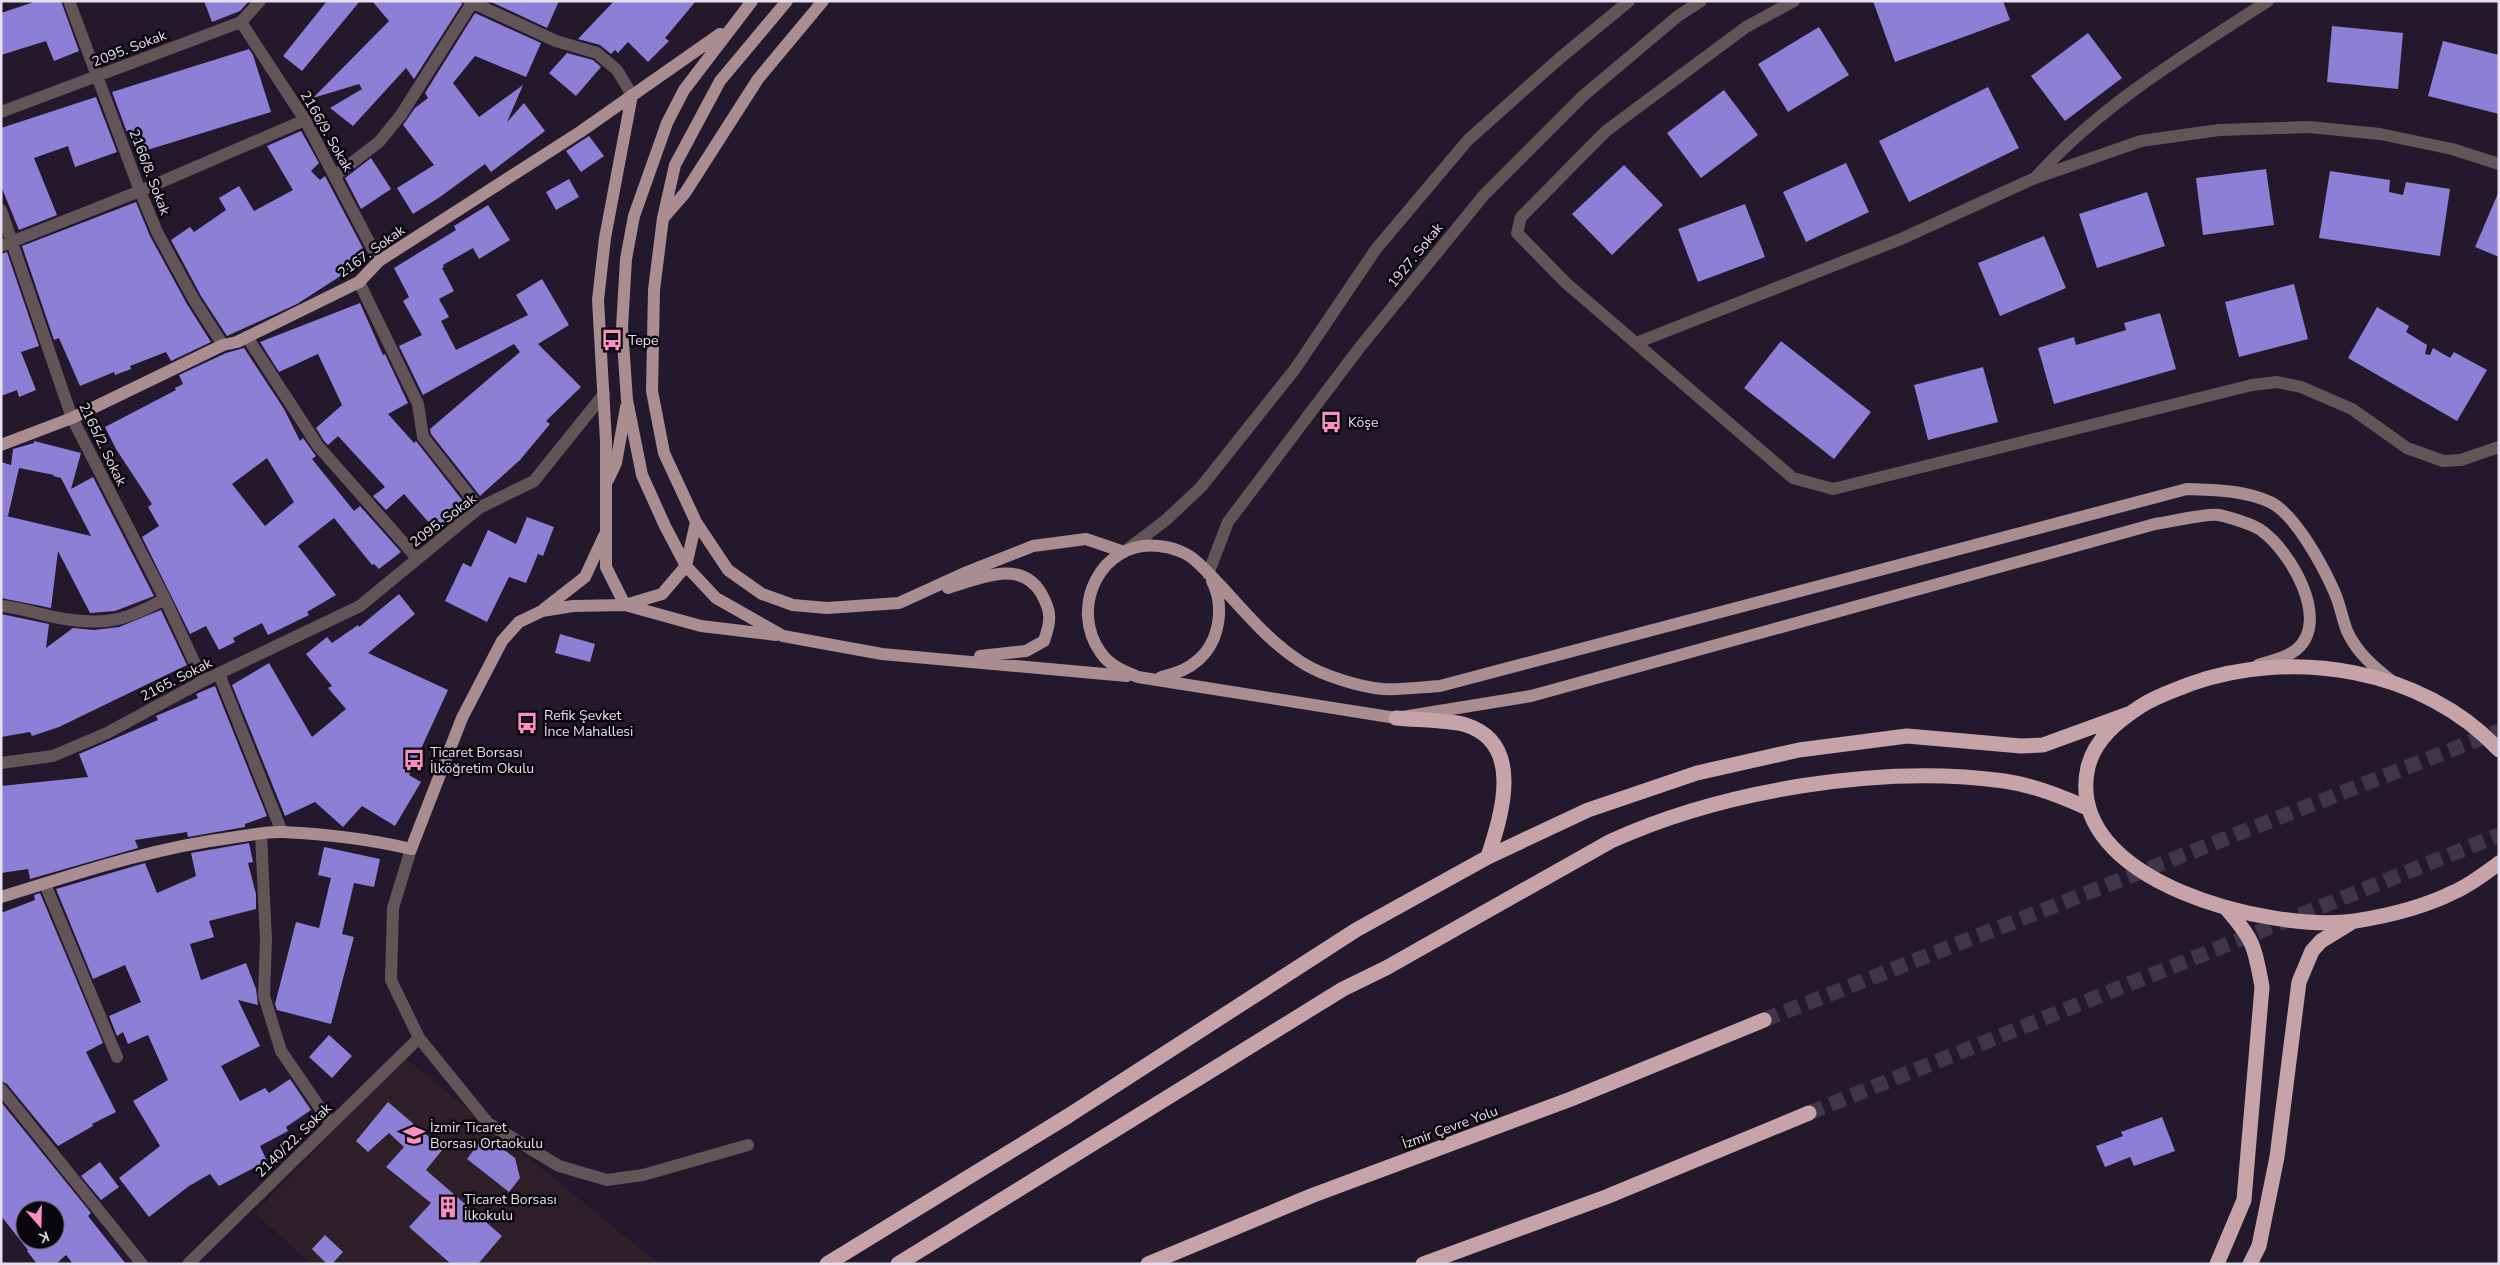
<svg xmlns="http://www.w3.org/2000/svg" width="2500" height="1265" viewBox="0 0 2500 1265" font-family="'Nunito Sans',sans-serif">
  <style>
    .education { fill: #2f1f28 }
    .building { fill: #8d7ed6; fill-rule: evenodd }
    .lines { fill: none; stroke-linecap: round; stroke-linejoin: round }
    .highway-tunnel { stroke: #403649; stroke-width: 15; stroke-dasharray: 15 8; stroke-linecap: butt }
    .minor { stroke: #635557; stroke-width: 12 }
    .major { stroke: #a98d91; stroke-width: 12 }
    .highway { stroke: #c5a3a8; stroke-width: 15 }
    .labels { text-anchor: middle; stroke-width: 5; stroke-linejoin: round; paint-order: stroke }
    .street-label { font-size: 14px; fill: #e6dfed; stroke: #0a060e }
    .poi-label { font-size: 14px; fill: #e6dfed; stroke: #0a060e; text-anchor: start }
  </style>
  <rect width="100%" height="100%" fill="#23182c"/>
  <path class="education" d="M404,1057L657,1262L651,1264H311L255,1213Z"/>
  <path class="building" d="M37,1H61L79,51L54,61L46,41L1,55V13Z
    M204,1H249L240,11L212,22Z
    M327,1H360L302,71L283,56Z
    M372,1H461L462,4L414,79L406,68L353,126L330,108L362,89L359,84L313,98L389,21Z
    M489,1H559L547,28Z
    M614,1H696L665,38L669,41L648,62L628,42L618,53L615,50L611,54L600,45L578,39Z
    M1873,1H2003L2010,20L1895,62Z
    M475,13L541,43L526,77L475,56L453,83L479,117L523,85L507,122L524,103L545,131L491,172L485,164L440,197L413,214L397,188L434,165L403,125L415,108L428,98L425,93Z
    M2332,26L2403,33L2398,89L2327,82Z
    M1819,27L1849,75L1788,112L1758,64Z
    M2088,33L2122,78L2065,121L2031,76Z
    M2443,41L2499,55V114L2428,96Z
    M249,49L253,55L271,112L144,151L141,143L132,146L112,92Z
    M567,53L593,60L601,67L576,96L549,73Z
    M1988,87L2019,148L1909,202L1879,141Z
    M1724,90L1758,135L1701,178L1667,133Z
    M96,97L117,152L75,167L68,146L34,158L57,215L19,230L1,186V128Z
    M301,131L319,163L311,171L320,180L325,176L366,254L364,256L367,259L297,304L227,336L201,296L171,240L190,227L194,232L226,210L219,198L239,186L254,211L293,190L267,146Z
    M589,136L604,156L581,172L566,151Z
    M371,158L391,189L361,209L345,178Z
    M1846,163L1869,212L1806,242L1783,192Z
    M1624,165L1663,205L1612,255L1572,214Z
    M2266,169L2274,225L2203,235L2196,178Z
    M2330,171L2390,180L2389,192L2403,195L2406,182L2450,189L2440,256L2319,238Z
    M569,179L579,197L556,210L546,192Z
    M2499,191V257L2475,247Z
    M2147,192L2165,246L2097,268L2079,214Z
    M136,202L150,236L187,304L211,342L171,361L166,352L130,366L131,369L115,375L114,372L80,386L59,338L54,340L22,246Z
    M1745,204L1765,257L1698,282L1678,229Z
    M488,205L510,240L479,259L473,248L443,265L444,267L442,268L454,291L439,299L449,317L441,321L456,350L528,315L516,295L542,279L569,325L538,344L581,387L546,421L550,424L520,460L480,496L431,434L430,429L520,352L514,344L423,395L399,346L422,335L403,301L409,297L394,268L456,230L454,226Z
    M2044,236L2066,288L2000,316L1978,263Z
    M7,252L39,346L21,352L36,390L19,397L17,390L1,396V254Z
    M2294,284L2308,339L2239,357L2225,302Z
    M360,303L383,355L385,354L408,403L388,414L414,443L416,441L467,506L437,532L404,494L386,510L373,496L385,487L338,436L328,445L324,441L316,428L342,405L318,354L279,372L260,342Z
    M2377,307L2409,326L2406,332L2427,345L2425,354L2430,355L2433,348L2450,358L2454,352L2487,370L2457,421L2348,358Z
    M2160,313L2176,369L2054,404L2038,348L2074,337L2076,345L2126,330L2124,323Z
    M1781,341L1871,412L1834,459L1744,388Z
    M244,348L284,409L300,441L303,438L316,456L312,459L354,511L360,506L401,552L379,569L374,564L372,565L334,518L298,546L336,595L307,612L309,615L268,635L262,623L233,638L235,642L219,650L206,626L190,634L142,537L159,526L148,507L152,504L116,449L105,427L176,390L175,388L183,384L179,375L226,353ZM267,458L294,502L265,526L232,484Z
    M1983,367L1998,422L1928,440L1914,385Z
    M34,441L81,453L71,489L93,477L154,596L115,611L90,613L58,551L51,608L1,598V462L11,465L13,449L34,443ZM19,468L54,475L53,476L61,478L91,536L2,515L8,516Z
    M527,517L554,527L543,556L538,554L526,583L509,577L487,622L445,601L463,563L471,567L488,530L516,544Z
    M399,594L415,614L368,653L448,690L409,775L421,782L395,826L362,806L343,827L315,802L285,816L232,685L269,663L312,737L346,709L328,688L332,686L306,654L327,637L332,643L358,625L359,627Z
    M161,610L187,665L59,727L32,736L30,732L1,737V614L49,624L46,648L73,628L94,630L119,627Z
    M560,634L595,644L590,662L555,653Z
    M215,686L267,816L245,824V827L188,837L187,832L135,840L138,848L30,879L28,869L1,873V786L88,777L79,754L158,720L156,716L198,698L196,694Z
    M249,843L253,862L248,863L256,894V909L209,921L214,937L190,944L201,980L246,963L256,989L258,1005L238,1000L260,1046L221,1066L240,1101L265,1088L269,1093L290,1079L311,1110L286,1127L288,1131L260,1146L267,1161L219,1186L210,1174L189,1186L149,1217L119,1178L160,1146L133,1101L168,1080L148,1035L128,1044L123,1032L117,1036L109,1016L141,1002L125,965L93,979L56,889L145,863L157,893L196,876L191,853Z
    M324,847L380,859L374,887L354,883L342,934L354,937L331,1024L277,1010L275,1004L296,922L319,928L331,878L318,875Z
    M40,893L103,1043L86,1052L116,1112L92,1124L93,1126L58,1146L7,1084L1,1081V913L35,900L34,895Z
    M329,1035L352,1056L332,1078L309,1057Z
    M1,1102L91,1213L88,1216L126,1264H73L66,1255L56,1264H37L27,1251L28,1250L1,1216ZM25,1210H55V1240H25Z
    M388,1102L443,1149L426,1170L502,1236L478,1264H451L409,1227L431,1203L386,1167L404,1147L389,1133L368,1152L356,1141Z
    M2162,1117L2175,1151L2134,1166L2130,1157L2105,1167L2096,1146L2123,1136L2121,1132Z
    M485,1135L515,1158L520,1178L509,1192L467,1159Z
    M100,1162L119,1187L101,1200L81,1176Z
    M325,1235L343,1252L332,1264H327L312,1249Z"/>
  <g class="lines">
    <path class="highway-tunnel" d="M1764,1020L2499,731
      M1809,1113L2499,835"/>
    <path class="minor" d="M69,1L140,191L157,232L194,300L223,345
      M469,1L556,41L597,53L617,70L632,95
      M1794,1L1746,27L1606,131L1521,217L1517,233L1566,283L1793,478L1833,489L2252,385L2277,382L2301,387L2352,409L2407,448L2443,461L2461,460L2499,447
      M241,22L305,120L379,261
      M1,112L241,22L260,1
      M336,175L379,142L401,115L472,3
      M2036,177C2102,104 2186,54 2268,1
      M1,210L72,418L165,599L203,681
      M1,246L140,191L305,120
      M359,282L418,404L423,437L479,508
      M247,337L318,446L417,558
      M1636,343L1901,239L2035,178L2141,141L2219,130L2309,127L2380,134L2452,149L2499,164
      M1125,551L1166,520L1201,487L1295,369L1376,249L1468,140L1560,58L1629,1
      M1208,574L1228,522L1360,347L1484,195L1583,96L1678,16L1701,1
      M1,606C24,608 43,616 65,619C108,626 128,619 165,599
      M219,674L282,832
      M1,763L53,756L107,733L203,681L360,606L479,508L534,481L604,394
      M261,834L266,940L264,996L281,1051L331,1124
      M411,849L393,908L391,980L419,1038L488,1123L559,1166L607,1180L643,1175L748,1145
      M45,884L117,1057
      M1,1089L142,1264
      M188,1264L419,1038"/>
    <path class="major" d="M752,1L684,90L667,123L634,216L626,259L622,328L627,400L642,475L665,526L686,566L716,598L783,636L882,654L1127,676
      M787,1L720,81L675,165L663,218L654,290L652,391L664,453L696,522L728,570L762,594L793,605L827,608L899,603L967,572L1033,546L1086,539L1124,552
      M632,95L605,238L598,300L606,441V567L625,605L701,626L776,635
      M665,216L685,193L758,79L823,1
      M1,445L72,418L223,345L237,342L359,282L379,261L580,132L720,34
      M608,480L616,463L626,407
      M948,588C979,579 1020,558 1041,593C1052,612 1051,621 1044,641L1026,651L980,656
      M544,609L585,577L604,536
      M2258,665C2270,661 2287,658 2297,649C2331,620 2290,551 2262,531C2255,525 2229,517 2219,515C2207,513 2170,522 2155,524L1531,696L1396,718L1138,677C1124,671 1110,666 1101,653C1068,608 1101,539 1159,546C1172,547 1188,553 1197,562C1232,594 1260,636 1301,662C1321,675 1359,687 1383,689C1402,690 1422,687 1440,686L2187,489C2215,490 2243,490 2270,502C2295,514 2323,566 2334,591C2340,604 2342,618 2347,631C2357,653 2374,667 2393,682
      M1161,677C1175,674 1187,670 1197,661C1220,642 1225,606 1212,581
      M1,897C76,874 152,848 230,838C247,836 265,831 283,832C326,834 369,839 411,849L462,718L502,641L519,622L542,611L573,606L625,605L662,594L686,566L696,522"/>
    <path class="highway" d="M1396,718C1414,720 1451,720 1466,725C1525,744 1501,816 1488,857
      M2499,750C2423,668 2292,648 2190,684C2173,691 2157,696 2141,706C2118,721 2095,739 2088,767C2062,882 2272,933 2355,921C2387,916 2424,907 2454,892C2470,885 2484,874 2499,863
      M827,1264L1068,1116L1356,930L1488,857L1588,810L1697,773L1799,750L1907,736L2021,746L2043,745L2128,714
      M898,1264L1343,989L1386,968L1611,841C1723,790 1882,764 2004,781C2033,785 2061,796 2087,808
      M1148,1264L1311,1196L1571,1099L1764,1020
      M1423,1264L1606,1197L1809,1113
      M2217,1264L2244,1200L2262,987C2255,946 2253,939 2226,908
      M2250,1264L2259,1246L2277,1157L2299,982L2312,951L2321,941L2352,922"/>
  </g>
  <defs>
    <g id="bus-bare" transform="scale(1.725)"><path d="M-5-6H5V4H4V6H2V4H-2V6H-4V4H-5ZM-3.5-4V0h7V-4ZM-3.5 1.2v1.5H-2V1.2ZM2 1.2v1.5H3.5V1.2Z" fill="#fb8fc3" stroke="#0a060e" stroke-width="2.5" paint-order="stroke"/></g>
    <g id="school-bare" transform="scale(1.725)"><path d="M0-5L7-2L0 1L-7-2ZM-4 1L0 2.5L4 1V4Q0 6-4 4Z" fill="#fb8fc3" stroke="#0a060e" stroke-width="2.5" paint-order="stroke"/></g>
    <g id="building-bare" transform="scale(1.725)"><path d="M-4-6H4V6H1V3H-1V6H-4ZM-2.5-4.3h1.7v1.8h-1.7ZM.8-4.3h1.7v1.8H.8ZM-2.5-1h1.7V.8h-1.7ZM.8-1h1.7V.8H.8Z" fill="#fb8fc3" stroke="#0a060e" stroke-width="2.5" paint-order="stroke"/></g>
  </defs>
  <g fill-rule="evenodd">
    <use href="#bus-bare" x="612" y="340"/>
    <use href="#bus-bare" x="1331" y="422"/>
    <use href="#bus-bare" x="527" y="723"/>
    <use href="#bus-bare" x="414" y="760"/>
    <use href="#school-bare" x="414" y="1135"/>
    <use href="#building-bare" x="448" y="1207"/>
  </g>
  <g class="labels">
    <g class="street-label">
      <text transform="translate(129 48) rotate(-21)" y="5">2095. Sokak</text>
      <text transform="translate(327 131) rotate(60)" y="5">2166/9. Sokak</text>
      <text transform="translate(150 172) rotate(69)" y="5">2166/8. Sokak</text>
      <text transform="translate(371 251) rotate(-36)" y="5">2167. Sokak</text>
      <text transform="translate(1415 255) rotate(-51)" y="5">1927. Sokak</text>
      <text transform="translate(103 444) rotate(64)" y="5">2165/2. Sokak</text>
      <text transform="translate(443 520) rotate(-37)" y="5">2095. Sokak</text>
      <text transform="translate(176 679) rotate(-27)" y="5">2165. Sokak</text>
      <text transform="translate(1450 1127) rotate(-20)" y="5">İzmir Çevre Yolu</text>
      <text transform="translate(293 1140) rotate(-44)" y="5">2140/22. Sokak</text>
    </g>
    <g class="poi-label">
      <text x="628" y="345">Tepe</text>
      <text x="1348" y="427">Köşe</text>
      <text x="544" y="720">Refik Şevket<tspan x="544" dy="16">İnce Mahallesi</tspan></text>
      <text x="430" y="757">Ticaret Borsası<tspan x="430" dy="16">İlköğretim Okulu</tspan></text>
      <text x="430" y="1132">İzmir Ticaret<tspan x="430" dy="16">Borsası Ortaokulu</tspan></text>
      <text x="464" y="1204">Ticaret Borsası<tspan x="464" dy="16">İlkokulu</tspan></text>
    </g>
  </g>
  <rect width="2500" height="1265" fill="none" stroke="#e6dfed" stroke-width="5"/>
  <g transform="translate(40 1225) rotate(160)"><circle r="24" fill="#0a060e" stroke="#625d67"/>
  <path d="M0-4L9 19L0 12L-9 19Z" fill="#fb8fc3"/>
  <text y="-8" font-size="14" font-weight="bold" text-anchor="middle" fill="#e6dfed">K</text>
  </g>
</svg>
